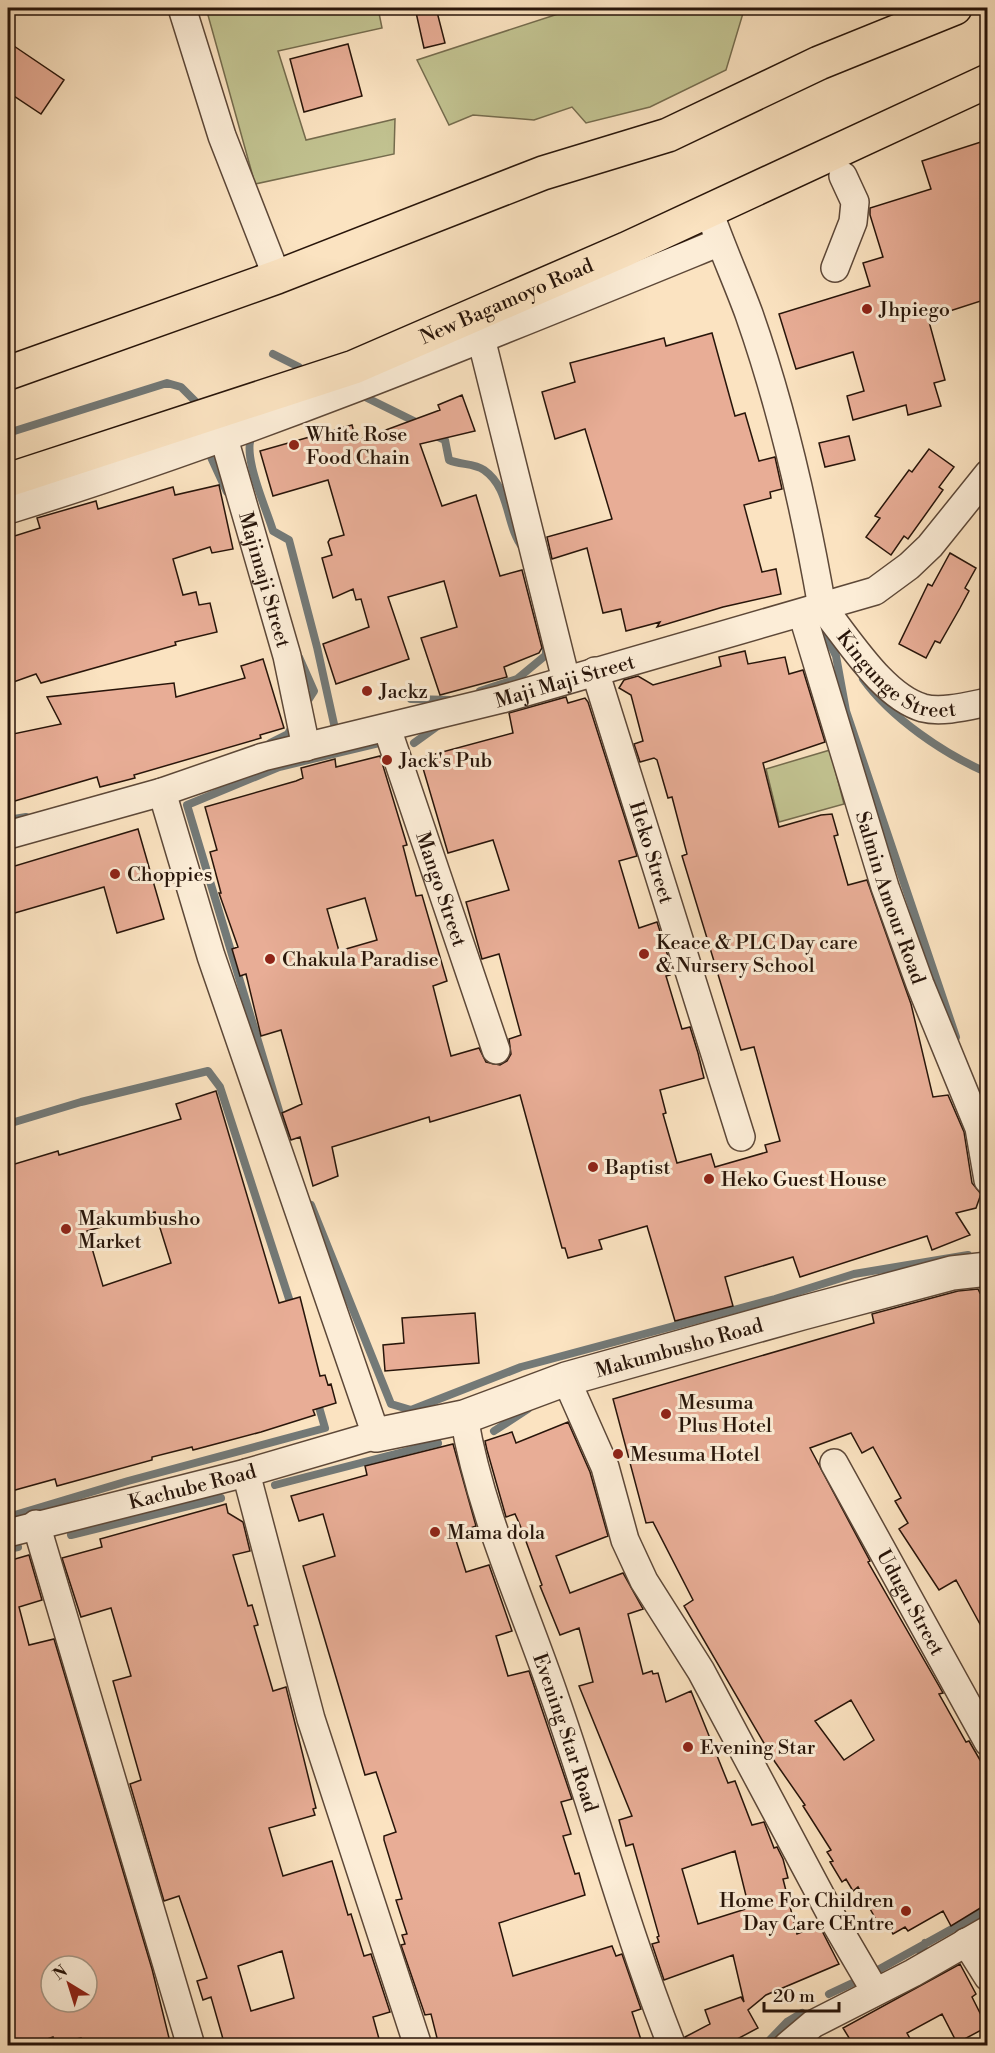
<svg xmlns="http://www.w3.org/2000/svg" width="995" height="2053" viewBox="0 0 995 2053" font-family="'Libre Bodoni',serif">
  <style>
    .green { fill: #c2c391; stroke: #756c4e; stroke-width: 1.5 }
    .lines { fill: none; stroke-linecap: round; stroke-linejoin: round }
    .stream { stroke: #737977; stroke-width: 8 }
    .building { fill: #e8ad96; stroke: #28150a; stroke-width: 1.5; fill-rule: evenodd }
    .minor-casing { stroke: #5d4838; stroke-width: 30 }
    .tertiary-casing { stroke: #5d4838; stroke-width: 36 }
    .trunk-casing { stroke: #28150a; stroke-width: 36 }
    .minor { stroke: #fcedd7; stroke-width: 27 }
    .tertiary { stroke: #fcedd7; stroke-width: 33 }
    .trunk { stroke: #fbe3c1; stroke-width: 33 }
    .poi-dot { fill: #8f2418; stroke: #fcedd7; stroke-width: 2 }
    .labels { text-anchor: middle; stroke-width: 6; stroke-linejoin: round; paint-order: stroke }
    .street-label { font-size: 20px; fill: #28150a; stroke: #fcedd7 }
    .poi-label { font-size: 20px; fill: #28150a; stroke: #fcedd7; text-anchor: start }
  </style>
  <rect width="100%" height="100%" fill="#fbe3c1"/>
  <filter id="stains"><feTurbulence type="fractalNoise" baseFrequency=".00333" numOctaves="4"/><feColorMatrix values="0 0 0 0 .2 0 0 0 0 .09 0 0 0 0 .02 0 0 0 .5 -.17"/></filter>
  <radialGradient id="worn" r=".72"><stop offset=".6" stop-color="#630" stop-opacity="0"/><stop offset="1" stop-color="#630" stop-opacity=".3"/></radialGradient>
  <path class="green" d="M206,8H378L382,28L278,51L306,140L395,119L394,154L255,184Z
    M556,8H744V10L726,70L650,107L586,123L572,107L534,120L473,115L449,125L417,60L558,14Z
    M830,750L844,804L779,822L766,769Z"/>
  <g class="lines">
    <path class="stream" d="M273,354L299,367L295,375
      M359,394L420,424
      M8,433L167,383L181,387L196,402
      M253,434C240,452 267,510 273,531L289,540L317,647L334,724
      M434,435L445,440L449,460C460,465 474,463 484,470C511,489 505,525 523,548
      M210,455L227,492
      M823,628L836,656L846,711L956,1037
      M299,657L314,691L305,705
      M863,679C891,718 944,754 988,773
      M480,691L517,679L546,655V645
      M411,699L451,700
      M270,743L288,734L294,723
      M414,743L439,725
      M8,820L26,817
      M8,1124L81,1102L208,1071L220,1087L292,1308
      M286,1134L187,805L279,767L379,743
      M311,1205L391,1404L411,1410L521,1367L775,1299L854,1274L968,1255
      M494,1431L528,1409
      M275,1485L438,1443
      M8,1517L128,1481L325,1428L317,1400
      M71,1535L221,1498
      M8,1549L18,1547
      M918,1961L925,1943
      M876,1971L988,1909
      M829,1994L861,1979
      M764,2046L787,2022L802,2013"/>
  </g>
  <path class="building" d="M415,8H436L445,43L424,48Z
    M8,42L64,80L41,114L8,92Z
    M348,44L362,96L304,112L290,59Z
    M987,140V299L928,318L945,380L934,383L941,406L908,415L906,405L853,420L847,396L864,391L853,352L796,369L779,314L870,286L863,263L883,257L870,215V208L931,189L922,161Z
    M712,333L735,416L745,413L759,461L775,457L782,489L770,492L771,498L744,505L762,572L776,569L781,594L723,607L657,627L660,622L626,631L621,609L603,613L587,548L552,559L547,537L612,519L585,429L555,439L542,392L575,382L570,363L664,338L666,346Z
    M462,395L475,431L420,444L442,506L476,495L500,576L522,570L542,648L539,653L504,667L507,677L440,695L421,638L457,627L444,581L388,597L409,659L336,684L323,644L369,627L361,599L356,600L353,589L333,598L322,558L332,555L328,542L330,539L344,535L328,480L273,496L260,451L352,425L356,441L440,410L438,405Z
    M849,436L855,460L825,467L819,443Z
    M929,449L954,467L939,487L943,490L908,539L904,536L891,555L866,537L880,518L875,516L909,470L912,472Z
    M219,485L233,549L212,553L210,547L173,559L183,595L196,592L199,605L210,603L217,632L175,642L176,645L41,683L36,674L8,684V538L40,528L37,518L96,501L98,509L173,487L175,495Z
    M950,553L976,568L965,588L969,591L960,608L940,643L935,641L926,658L899,644L928,584L932,586Z
    M745,651L748,664L785,657L789,674L803,670L825,742L763,763L779,827L821,815L832,814L838,835L834,836L848,885L867,880L911,1004L933,1097L948,1095L964,1132L972,1183L981,1194L976,1208L956,1213L970,1235L932,1250L927,1236L800,1277L793,1257L725,1277L733,1306L675,1321L647,1226L599,1240L602,1249L568,1258L565,1248H562L520,1095L430,1122L429,1117L332,1147L338,1176L313,1186L300,1137L291,1140L282,1113L302,1104L281,1030L261,1036L246,974L240,976L232,949L238,947L219,893H221L210,852L217,850L205,807L296,781L303,778L301,768L335,759L336,767L380,756L407,845L403,846L416,896L422,895L447,981L433,986L451,1056L479,1048L486,1062L500,1065L507,1061L511,1054L509,1039L521,1035L499,954L482,959L466,902L509,890L493,840L448,853L420,758L513,733L509,713L566,697L568,703L585,698L588,702L637,856L619,861L639,928L657,922L672,969L668,970L670,975L666,976L682,1029L690,1027L698,1053L704,1078L660,1090L666,1113L663,1114L677,1163L711,1154L715,1167L767,1152L765,1145L780,1141L754,1047L741,1050L682,856L687,854L672,797L668,798L657,760L654,758L640,762L634,744L643,741L631,695L619,688L624,680L638,676L653,685L721,666L719,657ZM365,898L377,940L339,951L327,909Z
    M263,659L284,728L260,735L261,738L134,775L135,778L100,787L97,777L8,803V735L61,724L47,697L174,683L176,697L245,678L241,666Z
    M138,829L164,919L117,933L104,887L8,915V868Z
    M216,1091L279,1303L300,1297L320,1376L325,1375L328,1385L331,1384L336,1403L313,1410L315,1415L261,1432L193,1450L192,1447L152,1457V1460L57,1486L55,1479L8,1492V1166L58,1151L59,1155L181,1119L176,1104ZM155,1212L171,1263L103,1286L87,1231Z
    M978,1289L980,1293L987,1291V1637L956,1580L939,1590L899,1529L908,1523L895,1501L901,1498L873,1447L862,1453L851,1433L810,1448L870,1561L868,1562L943,1693L939,1694L966,1742L969,1741L987,1772V1904L951,1926L943,1911L908,1931L905,1927L893,1934L886,1921L879,1925L858,1887L853,1891L846,1879L842,1882L830,1862L833,1861L827,1852L831,1850L803,1806L805,1805L775,1762L684,1606L693,1600L653,1522L646,1523L613,1399L874,1323L872,1314L958,1291ZM851,1700L874,1740L844,1760L815,1721Z
    M475,1313L479,1363L385,1371L383,1345L404,1343L402,1318Z
    M568,1422L590,1472L608,1536L556,1556L570,1593L623,1573L643,1609L628,1614L643,1674L652,1671L653,1674L658,1673L666,1702L691,1691L728,1783L735,1781L752,1825L764,1822L774,1848L777,1847L783,1859L788,1878L783,1879L797,1934L819,1925L839,1964L766,1995L748,2010L758,2028L724,2046H687L685,2037L710,2024L705,2010L741,1997L744,2002L733,1955L664,1980L652,1944L659,1942L657,1937L659,1936L633,1844L626,1846L619,1820L632,1816L579,1686L593,1682L579,1628L560,1635L540,1586L542,1585L520,1525L515,1514L506,1517L487,1450L485,1441L512,1432L516,1443ZM735,1851L749,1908L698,1924L682,1869Z
    M453,1444L476,1526L454,1534L466,1572L489,1565L512,1631L496,1636L508,1676L529,1671L572,1799L561,1802L571,1834L563,1836L575,1874L579,1873L585,1895L499,1923L513,1976L612,1946L616,1956L622,1954L641,2009L632,2012L643,2046H536L534,2039L511,2046H439L431,2014L425,2015L401,1945L405,1944L402,1935L407,1934L396,1900L402,1899L384,1840V1836L396,1832L376,1772L365,1775L303,1566L335,1556L323,1514L299,1521L291,1496L367,1475L365,1466Z
    M226,1504L228,1513L243,1522L250,1551L233,1555L248,1606L252,1605L258,1625L254,1626L273,1691L286,1687L316,1808L313,1809L315,1815L269,1828L283,1876L332,1861L348,1915L351,1914L364,1956L371,1954L390,2012L373,2017L381,2046H225L211,1997L203,2000L197,1981L207,1978L179,1896L164,1901L130,1784L141,1780L113,1681L131,1676L111,1608L81,1617L62,1558L102,1547L100,1539ZM282,1951L294,1998L251,2011L238,1966Z
    M29,1555L42,1600L19,1607L29,1645L54,1639L152,1969L171,2046H83L81,2038L55,2044L53,2037L27,2046H8V1698L14,1696L8,1671V1561ZM51,1966H87V2002H51Z
    M960,1964L976,1994L972,1997L987,2027L957,2043L942,2014L907,2033L914,2046H854L843,2028Z"/>
  <g class="lines">
    <g class="minor-casing">
      <g id="minor">
        <path d="M182,8L222,136L277,277"/>
        <path d="M714,225C725,255 738,284 749,314C782,408 805,509 822,607"/>
        <path d="M835,268L853,222L855,202L843,176"/>
        <path d="M481,338L566,680"/>
        <path id="s1" d="M219,421L287,656L306,747"/>
        <path d="M8,510C250,435 485,338 720,242"/>
        <path id="s2" d="M822,607C848,638 882,696 923,708C942,713 968,706 988,702"/>
        <path id="s3" d="M802,613L885,887L920,984L979,1128L988,1180"/>
        <path id="s4" d="M595,671L741,1137"/>
        <path id="s5" d="M387,728L496,1050"/>
        <path id="s6" d="M8,835L162,792L263,757L502,699L875,591L909,566L930,546L988,474"/>
        <path d="M566,1379L605,1467L625,1540L644,1581L701,1671L837,1926L875,1991"/>
        <path id="s7" d="M464,1417C481,1516 524,1606 556,1701C596,1816 627,1933 672,2046"/>
        <path id="s8" d="M834,1463L988,1742"/>
        <path d="M246,1473L311,1719L418,2046"/>
        <path d="M36,1524L191,2046"/>
        <path id="s9" d="M8,1533L246,1473L376,1435L211,956L162,792"/>
        <path d="M966,1942L988,1977"/>
        <path d="M787,2046L813,2024L913,1973L988,1930"/>
      </g>
    </g>
    <g class="tertiary-casing">
      <g id="tertiary">
        <path id="s10" d="M376,1435L464,1417L566,1379L802,1313L952,1273L988,1269"/>
      </g>
    </g>
    <g class="trunk-casing">
      <g id="trunk">
        <path d="M8,373L277,277L543,173L668,135L819,63L955,8"/>
        <path id="s11" d="M8,480L354,367L626,249L988,81"/>
      </g>
    </g>
    <use href="#minor" class="minor"/>
    <use href="#tertiary" class="tertiary"/>
    <use href="#trunk" class="trunk"/>
  </g>
  <g class="poi-dot">
    <circle cx="867" cy="309" r="6"/>
    <circle cx="294" cy="445" r="6"/>
    <circle cx="367" cy="691" r="6"/>
    <circle cx="387" cy="760" r="6"/>
    <circle cx="115" cy="874" r="6"/>
    <circle cx="644" cy="954" r="6"/>
    <circle cx="270" cy="959" r="6"/>
    <circle cx="593" cy="1167" r="6"/>
    <circle cx="709" cy="1179" r="6"/>
    <circle cx="66" cy="1229" r="6"/>
    <circle cx="666" cy="1414" r="6"/>
    <circle cx="618" cy="1454" r="6"/>
    <circle cx="435" cy="1532" r="6"/>
    <circle cx="688" cy="1747" r="6"/>
    <circle cx="906" cy="1911" r="6"/>
  </g>
  <g class="labels">
    <g class="street-label">
      <text dy="7" stroke="none"><textPath href="#s11" startOffset="530">New Bagamoyo Road</textPath></text>
      <text dy="7" stroke="none"><textPath href="#s1" startOffset="165">Majimaji Street</textPath></text>
      <text dy="7" stroke="none"><textPath href="#s2" startOffset="105">Kingunge Street</textPath></text>
      <text dy="7" stroke="none"><textPath href="#s6" startOffset="578">Maji Maji Street</textPath></text>
      <text dy="7" stroke="none"><textPath href="#s4" startOffset="190">Heko Street</textPath></text>
      <text dy="7" stroke="none"><textPath href="#s5" startOffset="170">Mango Street</textPath></text>
      <text dy="7" stroke="none"><textPath href="#s3" startOffset="298">Salmin Amour Road</textPath></text>
      <text dy="7" stroke="none"><textPath href="#s10" startOffset="316">Makumbusho Road</textPath></text>
      <text dy="7" stroke="none"><textPath href="#s9" startOffset="190">Kachube Road</textPath></text>
      <text dy="7" stroke="none"><textPath href="#s8" startOffset="159">Udugu Street</textPath></text>
      <text dy="7" stroke="none"><textPath href="#s7" startOffset="332">Evening Star Road</textPath></text>
    </g>
    <g class="poi-label">
      <text x="879" y="316">Jhpiego</text>
      <text x="306" y="441">White Rose<tspan x="306" dy="23">Food Chain</tspan></text>
      <text x="379" y="698">Jackz</text>
      <text x="399" y="767">Jack's Pub</text>
      <text x="127" y="881">Choppies</text>
      <text x="656" y="949">Keace &amp; PLC Day care<tspan x="656" dy="23">&amp; Nursery School</tspan></text>
      <text x="282" y="966">Chakula Paradise</text>
      <text x="605" y="1174">Baptist</text>
      <text x="721" y="1186">Heko Guest House</text>
      <text x="78" y="1225">Makumbusho<tspan x="78" dy="23">Market</tspan></text>
      <text x="678" y="1409">Mesuma<tspan x="678" dy="23">Plus Hotel</tspan></text>
      <text x="630" y="1461">Mesuma Hotel</text>
      <text x="447" y="1539">Mama dola</text>
      <text x="700" y="1754">Evening Star</text>
      <text x="894" y="1907" text-anchor="end">Home For Children<tspan x="894" dy="23">Day Care CEntre</tspan></text>
    </g>
  </g>
  <rect width="995" height="2053" fill="none" stroke="#fbe3c1" stroke-width="30"/>
  <rect x="9" y="9" width="977" height="2035" fill="none" stroke="#28150a" stroke-width="3"/>
  <rect x="15" y="15" width="965" height="2023" fill="none" stroke="#28150a" stroke-width="1.5"/>
  <g transform="translate(69 1984) rotate(322)"><circle r="28" fill="#fcedd7" stroke="#a79785" stroke-width="1.5"/>
  <path d="M0-4.5L10 22L0 15L-10 22Z" fill="#8f2418"/>
  <text y="-9" font-size="16" font-weight="bold" text-anchor="middle" fill="#28150a">N</text>
  </g>
  <path d="M764 2002v9h75v-9" fill="none" stroke="#28150a" stroke-width="3"/>
  <text x="773" y="2002" font-size="18" fill="#28150a" stroke="#fcedd7" stroke-width="4.5" paint-order="stroke">20 m</text>
  <rect width="100%" height="100%" filter="url(#stains)"/>
  <rect width="100%" height="100%" fill="url(#worn)"/>
</svg>
